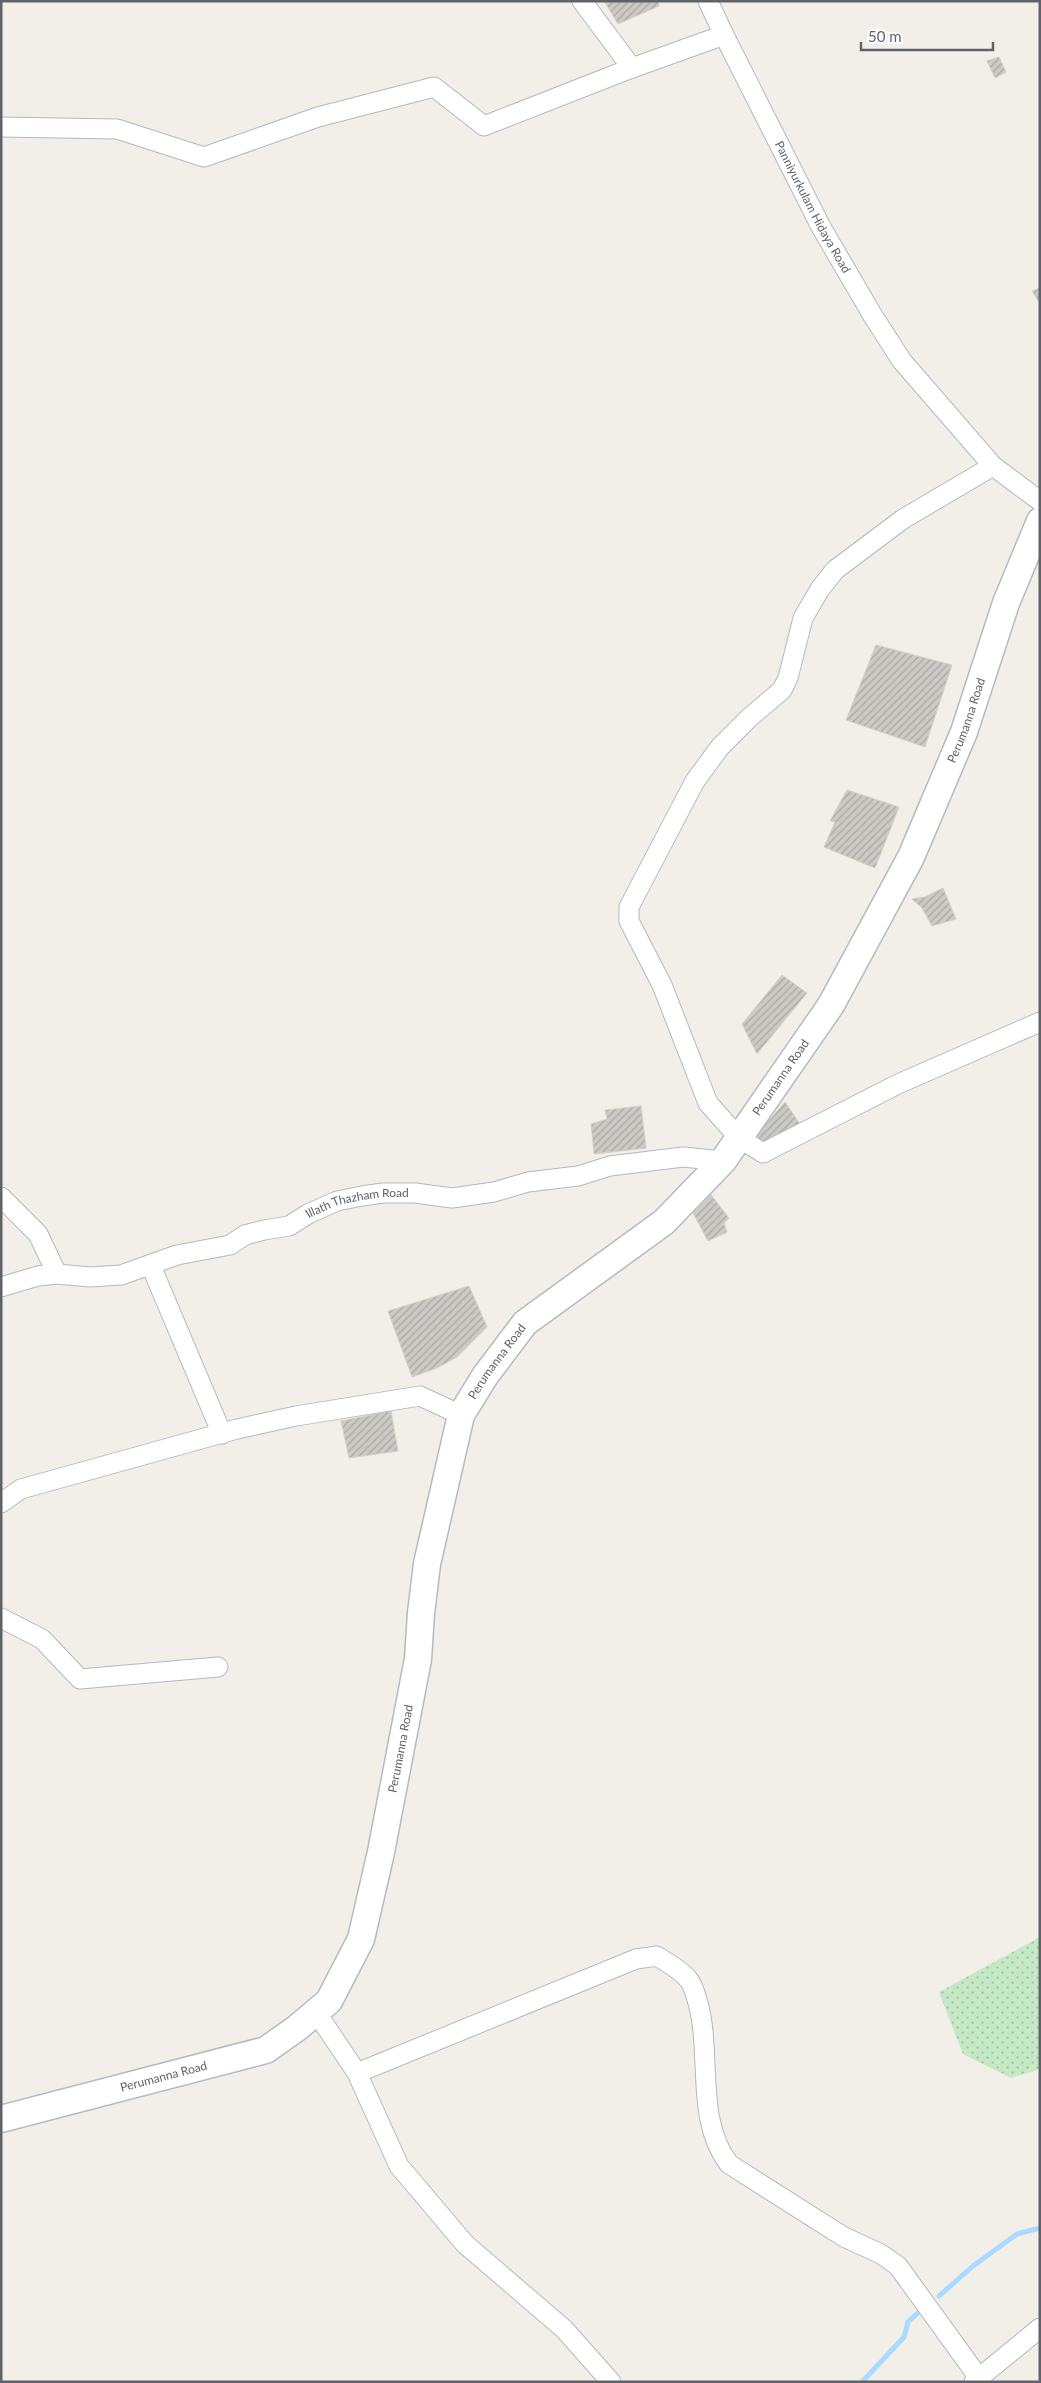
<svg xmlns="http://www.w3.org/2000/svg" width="1041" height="2383" viewBox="0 0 1041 2383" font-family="Lato,sans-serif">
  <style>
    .green { fill: url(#green-dots) }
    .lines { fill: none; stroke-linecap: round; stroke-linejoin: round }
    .stream { stroke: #aadaff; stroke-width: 5 }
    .building { fill: url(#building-hatch); stroke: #d6d1c6 }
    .minor-casing { stroke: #b5b8bc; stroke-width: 21 }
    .secondary-casing { stroke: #b6babf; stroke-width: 29 }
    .minor { stroke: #fff; stroke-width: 19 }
    .secondary { stroke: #fff; stroke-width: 26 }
    .labels { text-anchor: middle; stroke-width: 4; stroke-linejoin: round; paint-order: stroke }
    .street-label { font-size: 12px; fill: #5f6368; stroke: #fff }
  </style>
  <defs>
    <pattern id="green-dots" width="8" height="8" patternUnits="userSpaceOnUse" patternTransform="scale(1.25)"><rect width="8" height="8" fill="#c5e8c5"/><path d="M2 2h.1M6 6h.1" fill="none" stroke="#a3c0a4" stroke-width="1.8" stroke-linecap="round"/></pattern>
    <pattern id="building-hatch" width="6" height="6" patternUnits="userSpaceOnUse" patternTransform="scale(1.25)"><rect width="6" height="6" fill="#cccac5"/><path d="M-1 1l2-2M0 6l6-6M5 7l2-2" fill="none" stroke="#a9a8a4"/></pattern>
  </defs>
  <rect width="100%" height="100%" fill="#f1efe8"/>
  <path class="green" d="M1040,1937V2069L1011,2078L963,2054L939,1992Z"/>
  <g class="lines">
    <path class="stream" d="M939,2296L973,2266L1017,2234L1040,2228
      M862,2382L904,2337L908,2322L920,2311"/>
  </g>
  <path class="building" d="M604,1H658L659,6L618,24Z
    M999,57L1006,72L995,78L987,61Z
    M1040,288V304L1032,291Z
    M876,645L952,665L925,747L846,720Z
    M847,790L899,807L875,868L824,847L835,822L830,821Z
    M943,888L956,919L932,926L922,908L912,899L925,897Z
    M782,975L807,993L757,1054L742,1024Z
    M785,1102L804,1130L760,1148L758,1133Z
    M641,1106L646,1148L594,1154L591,1124L607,1119L605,1110Z
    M711,1195L729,1218L724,1223L727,1232L708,1241L693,1213Z
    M469,1286L487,1327L457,1357L437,1368L412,1377L388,1311Z
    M391,1411L398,1451L349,1458L341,1421Z"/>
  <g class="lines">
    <g class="minor-casing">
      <g id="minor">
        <path id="s1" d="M582,1L632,68L724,35L821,227L873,316L902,361L993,466L1040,501"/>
        <path d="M708,1L724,35"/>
        <path d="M1,127L117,129L204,157L318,117L434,87L484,126L632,68"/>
        <path d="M993,466L903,519L835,570L820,589L803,618L788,678L782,690L749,718L720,747L695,781L629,907V921L662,985L708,1103L739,1138L763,1153L898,1084L1040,1022"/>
        <path d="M1,1197L38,1234L57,1274"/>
        <path d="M151,1266L222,1434"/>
        <path id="s2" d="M1,1287L38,1276L57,1274L90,1277L121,1275L177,1255L230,1245L245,1235L264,1230L289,1226L308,1214L337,1201L362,1196L383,1193H415L452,1198L494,1192L528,1182L578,1176L610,1166L683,1157L723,1161"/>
        <path d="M1,1503L21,1489L237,1429L296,1416L420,1396L461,1415"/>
        <path d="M1,1618L42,1639L80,1679L218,1667"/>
        <path d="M316,2012L357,2073L399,2166L465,2244L564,2329L611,2382"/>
        <path d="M357,2073L636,1959L657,1956C667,1963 680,1969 688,1979C693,1984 696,1996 698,2003C712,2054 695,2120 729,2164L844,2237L881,2254L898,2266L979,2378"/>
        <path d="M974,2382L1040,2328"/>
      </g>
    </g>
    <g class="secondary-casing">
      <g id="secondary">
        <path id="s3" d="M1,2119L266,2050L297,2028L329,2001L361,1939L381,1852L418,1659L421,1613L427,1564L461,1415L485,1376L525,1323L664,1222L723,1161L831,1005L911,857L964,732L1006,603L1040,521"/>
      </g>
    </g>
    <use href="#minor" class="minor"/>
    <use href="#secondary" class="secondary"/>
  </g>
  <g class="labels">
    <g class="street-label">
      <text dy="4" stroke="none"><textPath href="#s1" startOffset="375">Panniyurkulam Hidaya Road</textPath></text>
      <text dy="4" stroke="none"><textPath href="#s3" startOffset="1832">Perumanna Road</textPath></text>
      <text dy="4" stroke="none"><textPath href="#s3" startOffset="1428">Perumanna Road</textPath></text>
      <text dy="4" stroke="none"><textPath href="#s2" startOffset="372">Illath Thazham Road</textPath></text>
      <text dy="4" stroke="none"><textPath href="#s3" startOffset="1022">Perumanna Road</textPath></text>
      <text dy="4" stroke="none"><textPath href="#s3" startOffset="618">Perumanna Road</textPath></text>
      <text dy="4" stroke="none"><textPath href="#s3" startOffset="168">Perumanna Road</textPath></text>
    </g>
  </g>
  <rect width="1041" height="2383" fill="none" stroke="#5f6368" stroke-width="5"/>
  <path d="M861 42v8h132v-8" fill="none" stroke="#5f6368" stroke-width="2.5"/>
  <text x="868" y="42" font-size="15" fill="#5f6368" stroke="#ffffff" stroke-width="4" paint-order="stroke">50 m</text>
</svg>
